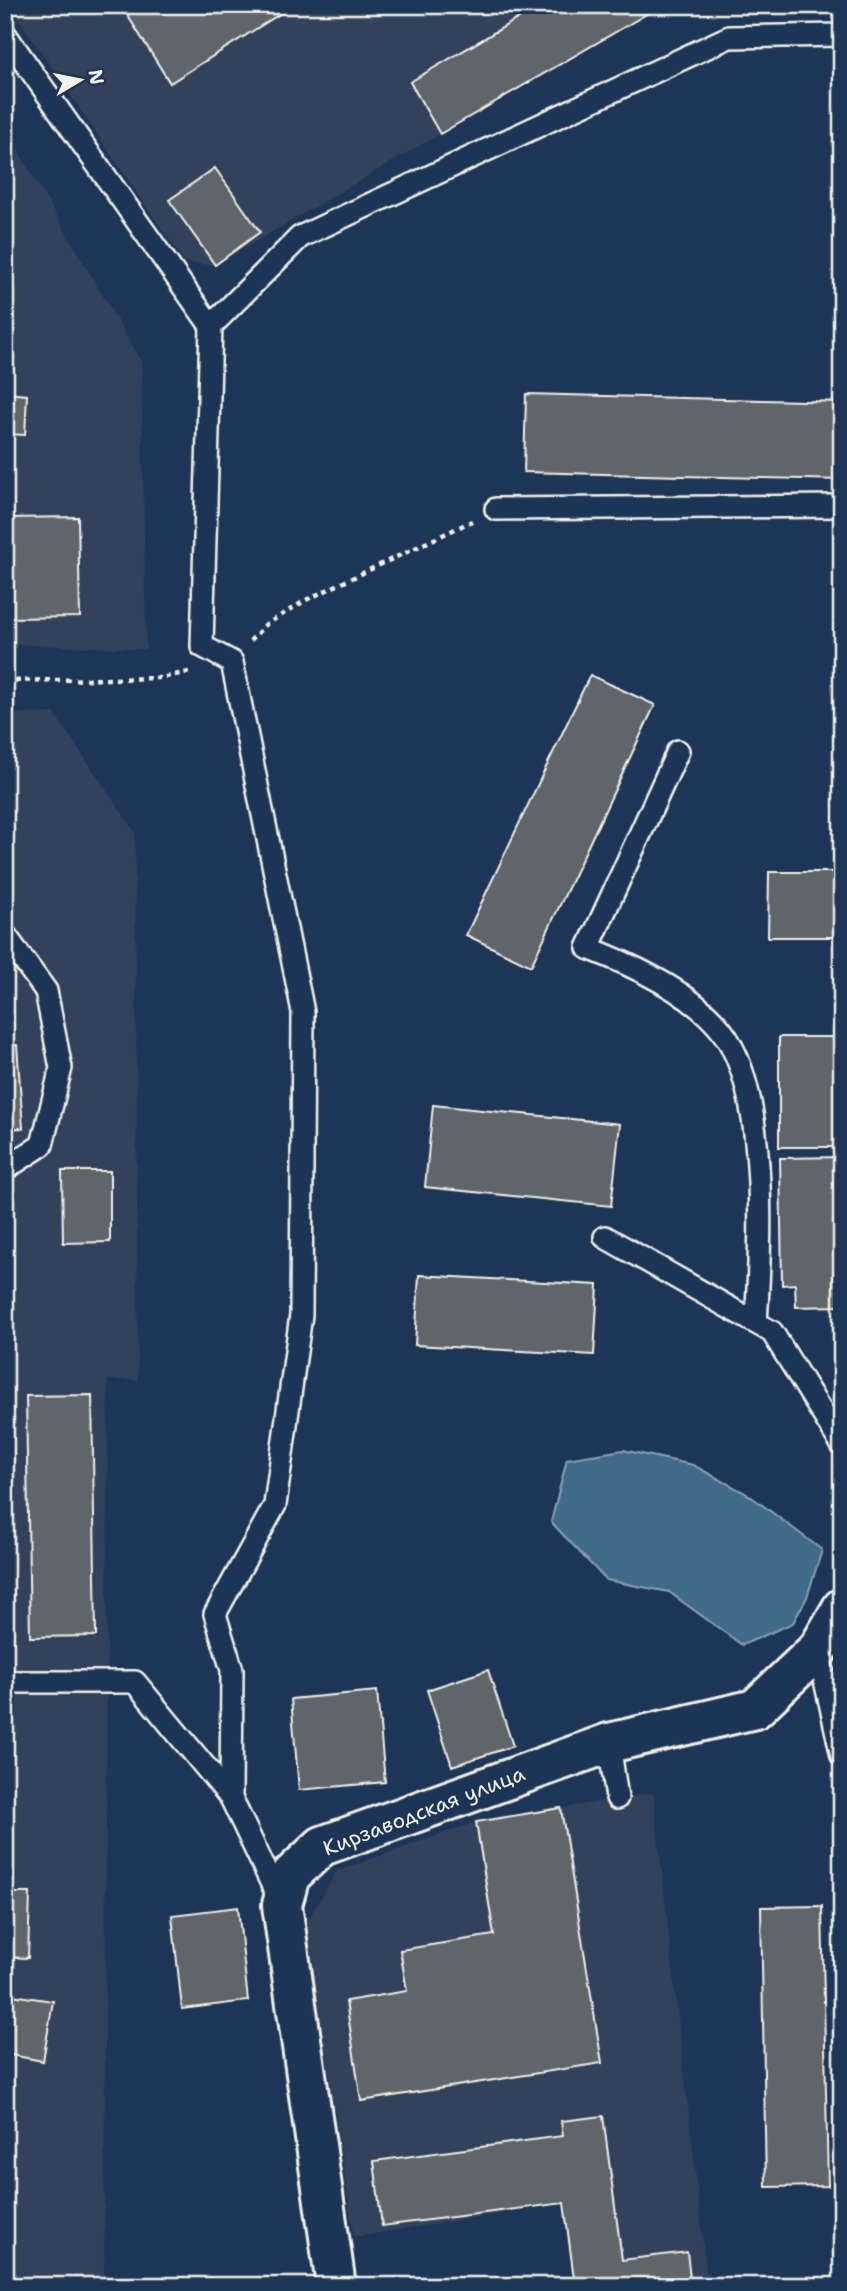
<svg xmlns="http://www.w3.org/2000/svg" width="847" height="2291" viewBox="0 0 847 2291" font-family="'Shantell Sans',sans-serif">
  <style>
    .built { fill: #31435d }
    .water { fill: #416a89; stroke: #89a0af; stroke-width: 2 }
    .building { fill: #60656b; stroke: #f4f1e8; stroke-width: 2 }
    .lines { fill: none; stroke-linecap: round; stroke-linejoin: round }
    .lane-casing { stroke: #f4f1e8; stroke-width: 26 }
    .street-casing { stroke: #f4f1e8; stroke-width: 44 }
    .path { stroke: #f4f1e8; stroke-width: 4.5; stroke-dasharray: 5 5; stroke-linecap: butt }
    .lane { stroke: #1d3557; stroke-width: 21 }
    .street { stroke: #1d3557; stroke-width: 38 }
    .labels { text-anchor: middle; stroke-width: 5; stroke-linejoin: round; paint-order: stroke }
    .street-label { font-size: 21px; fill: #f4f1e8; stroke: #1d3557 }
  </style>
  <rect width="100%" height="100%" fill="#1d3557"/>
  <filter id="ink" filterUnits="userSpaceOnUse"><feTurbulence type="fractalNoise" baseFrequency=".0143" numOctaves="2"/><feDisplacementMap in="SourceGraphic" scale="14" xChannelSelector="R" yChannelSelector="G"/><feConvolveMatrix kernelMatrix="1 2 1 2 8 2 1 2 1" color-interpolation-filters="sRGB"/></filter>
  <g filter="url(#ink)">
    <path class="built" d="M9,5H661L215,265L185,263Z
      M5,128L141,361L146,649L5,644Z
      M54,713L135,832L138,1380H108L104,2286H5V714Z
      M653,1793L708,2286H575L564,2203L354,2237L306,1923L337,1871L476,1822Z"/>
    <path class="water" d="M623,1450L693,1465L749,1495L822,1550L807,1597L793,1623L742,1645L669,1592L606,1580L551,1522L567,1459Z"/>
    <path class="building" d="M121,5H294L170,83Z
      M541,5H662L440,134L410,82Z
      M215,168L260,232L215,265L169,200Z
      M5,393L27,395L25,435L5,434Z
      M526,394L842,402V480L524,472Z
      M78,517L80,617L5,618V518Z
      M590,675L655,705L531,966L466,935Z
      M769,872H842V937H768Z
      M779,1037H842V1147H779Z
      M17,1045L23,1128L5,1129V1046Z
      M433,1105L620,1124L611,1206L425,1187Z
      M842,1157V1306L796,1307L795,1284L782,1285L780,1158Z
      M62,1171H110V1242L63,1243Z
      M419,1275L598,1285L594,1355L415,1345Z
      M92,1395L96,1636L30,1637L26,1396Z
      M488,1670L513,1746L452,1766L427,1690Z
      M377,1691L385,1782L299,1790L291,1699Z
      M561,1808L602,2063L361,2101L346,2001L407,1991L400,1950L494,1935L476,1822Z
      M5,1893H30L28,1958L5,1957Z
      M822,1906L828,2186L766,2187L761,1907Z
      M238,1907L248,2001L182,2009L172,1915Z
      M5,1994L53,2001L43,2061L5,2054Z
      M603,2116L622,2260L687,2252L691,2286H575L564,2203L382,2226L374,2161L563,2136L561,2121Z"/>
    <g class="lines">
      <g class="lane-casing">
        <path id="lane" d="M5,34L211,326
          M496,509L842,506
          M678,751L588,948C635,966 706,998 731,1045C767,1113 761,1246 756,1323
          M5,935L46,991L61,1068L42,1145L5,1169
          M605,1237L772,1332L842,1445
          M818,1649L842,1756
          M5,1682H135L231,1798L281,1903
          M609,1743L617,1798
          M231,1798L232,1670L215,1614L275,1505L301,1315L303,1012L232,662L202,646L211,326L300,237L729,37L842,35"/>
      </g>
      <g class="street-casing">
        <path id="street" d="M336,2286L282,1905L290,1876L322,1846L609,1743L755,1709L818,1649L842,1608"/>
      </g>
      <path class="path" d="M250,641L265,625L308,599L472,521
        M5,681L161,678L189,672"/>
      <use href="#lane" class="lane"/>
      <use href="#street" class="street"/>
    </g>
  </g>
  <g class="labels">
    <g class="street-label">
      <text transform="translate(424 1811) rotate(-21)" y="7">Кирзаводская улица</text>
    </g>
  </g>
  <rect width="847" height="2291" fill="none" stroke="#1d3557" stroke-width="28"/>
  <rect x="14" y="14" width="819" height="2263" fill="none" stroke="#f4f1e8" stroke-width="2.5" filter="url(#ink)"/>
  <g transform="translate(80 80) rotate(80)" stroke="#1d3557" stroke-width="5" paint-order="stroke">
  <path d="M0-5L12 26L0 18L-12 26Z" fill="#f4f1e8"/>
  <text y="-10" font-size="19" font-weight="bold" text-anchor="middle" fill="#f4f1e8">N</text>
  </g>
</svg>
